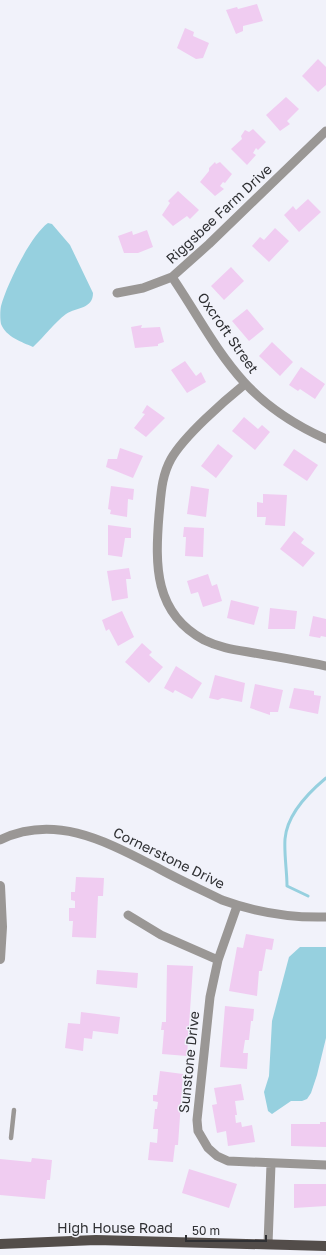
<svg xmlns="http://www.w3.org/2000/svg" width="326" height="1255" viewBox="0 0 326 1255" font-family="'Golos Text',sans-serif">
  <style>
    .water { fill: #96d0df }
    .lines { fill: none; stroke-linecap: round; stroke-linejoin: round }
    .stream { stroke: #96d0df; stroke-width: 3 }
    .building { fill: #f0ccf1 }
    .service { stroke: #9a9795; stroke-width: 4.5 }
    .minor { stroke: #9a9795; stroke-width: 9 }
    .tertiary { stroke: #9a9795; stroke-width: 10 }
    .primary { stroke: #534d4a; stroke-width: 10 }
    .labels { text-anchor: middle; stroke-width: 3; stroke-linejoin: round; paint-order: stroke }
    .street-label { font-size: 14px; fill: #2f3033; stroke: #f1f2fa }
  </style>
  <rect width="100%" height="100%" fill="#f1f2fa"/>
  <path class="water" d="M48,223L52,224L70,245L93,293C93,309 77,307 66,314C54,323 45,336 33,347C22,342 6,337 1,324C0,319 0,311 1,306C7,284 31,235 48,223Z
    M300,947H326V1038L317,1075L311,1093L307,1099L302,1101H291L272,1114L268,1111L264,1092L269,1076L272,1021L289,957Z"/>
  <g class="lines">
    <path class="stream" d="M308,896L287,886C287,871 284,855 285,839C287,814 308,793 326,778"/>
  </g>
  <path class="building" d="M257,4L263,21L243,26V31L236,34L226,10L237,7L238,9Z
    M185,28L194,32L193,36L209,43L203,58L196,59L177,48Z
    M318,59L326,67V85L318,92L302,76Z
    M286,97L299,109L287,121L290,124L280,131L266,115Z
    M253,129L266,142L258,150L256,148L253,153L256,155L247,165L231,149L242,139L241,136L245,130L249,132Z
    M215,162L216,164L220,162L232,174L225,183L223,182L220,186L224,189L215,196L200,182L209,171V168Z
    M178,191L199,210L190,219L187,216L173,226L162,215L170,203L168,201Z
    M308,199L321,212L299,232L284,215L293,206L296,210Z
    M275,228L289,241L269,262L252,246L260,237L264,240Z
    M147,230L153,247L138,253H124L118,236L132,231L133,235Z
    M231,267L244,281L224,300L211,286Z
    M247,309L264,329L249,341L232,321Z
    M142,325L141,328L160,327L164,342L158,344V346L135,348L131,327Z
    M272,342L293,362L280,376L259,356Z
    M185,361L196,376L201,372L206,382L187,393L171,370Z
    M301,367L325,384L315,399L300,389L298,391L289,385Z
    M147,405L165,418L146,437L134,428L145,414L142,413Z
    M244,417L258,429L262,425L270,432L255,450L232,431Z
    M218,444L233,456L216,478L201,466Z
    M120,448L143,456L133,478L106,467L108,459H117Z
    M294,449L318,465L307,481L283,465Z
    M111,486L134,489L133,500L128,499L127,517L110,514L111,510L108,509Z
    M191,486L209,489L206,517L187,514Z
    M263,494L287,495L285,526L265,525L266,517H257V502L263,503Z
    M108,525L131,528V538H125L122,557L108,555Z
    M184,527L204,528L203,557L185,556L186,537H183Z
    M294,531L304,539L301,543L315,553L303,567L280,549Z
    M129,568L131,579H126L128,598L112,601L107,571Z
    M208,574L212,586L217,584L222,601L203,607L198,592L191,594L187,581Z
    M231,600L259,607L254,625L227,618Z
    M270,608L297,611L295,629H268Z
    M122,611L134,637L118,646L109,629L106,631L102,620Z
    M313,616L326,619V637L321,636L320,638L309,636Z
    M142,643L152,652L149,655L163,667L149,683L125,662Z
    M176,666L202,683L192,699L175,690L173,693L164,688Z
    M215,675L245,683L242,702L222,698L218,700L209,698Z
    M255,684L283,690L278,712H270V715L250,708Z
    M294,688L314,691V695L321,696L318,714L289,708Z
    M76,877L104,878L103,896H98L96,938L72,937L73,921H69V908H75V901L71,900V892H75Z
    M246,934L274,939L272,950L266,949L262,971H259L257,996L229,991L237,947L243,948Z
    M167,965L193,966L187,1056L162,1054L164,1030H161L162,1022H166Z
    M97,970L138,973L137,988L96,984Z
    M225,1006L254,1009L253,1021H251L249,1040H245L243,1053H248L247,1069L220,1067Z
    M81,1012L120,1017L118,1034L93,1031L92,1039L84,1038L83,1051L65,1048L68,1023L80,1024Z
    M160,1071L183,1074L178,1145H175L173,1162L148,1160L150,1142L157,1143L158,1129H153L155,1109H157L158,1102L153,1101V1095H157Z
    M241,1084L244,1100L235,1101L237,1115H235L236,1123L241,1122L242,1127L252,1125L255,1142L228,1146L226,1131L217,1133L212,1105L217,1104L214,1088Z
    M320,1122H326V1147L291,1146V1124H320Z
    M32,1158L52,1160L50,1180H47L45,1199L0,1195V1159L31,1162Z
    M189,1169L237,1184L229,1208L182,1193Z
    M294,1184H326V1206L294,1208Z"/>
  <g class="lines">
    <path class="service" d="M11,1138L14,1110"/>
    <path class="minor" d="M172,277C196,312 215,350 244,382C266,406 297,426 326,439
      M117,293L143,288L172,277L209,244L326,131
      M245,384C224,401 184,436 171,459C161,477 161,496 159,515C155,565 154,613 204,640C220,648 237,650 254,653C278,657 302,661 326,666
      M0,840C55,813 107,842 156,867C177,879 200,889 222,900C255,912 290,918 326,917
      M237,906L218,960L210,997L197,1120L198,1131L208,1148L217,1156L228,1161L326,1165
      M128,915L161,935L218,960
      M268,1244L271,1164"/>
    <path class="tertiary" d="M0,886L2,927L0,959"/>
    <path class="primary" d="M0,1244L96,1240L326,1246"/>
  </g>
  <g class="labels">
    <g class="street-label">
      <text transform="translate(219 214) rotate(-43)" y="5">Riggsbee Farm Drive</text>
      <text transform="translate(228 333) rotate(55)" y="5">Oxcroft Street</text>
      <text transform="translate(169 858) rotate(26)" y="5">Cornerstone Drive</text>
      <text transform="translate(189 1062) rotate(-84)" y="5">Sunstone Drive</text>
      <text x="115" y="1233">High House Road</text>
    </g>
  </g>
  <path d="M186 1235v6h80v-6" fill="none" stroke="#2f3033" stroke-width="2"/>
  <text x="192" y="1235" font-size="12" fill="#2f3033" stroke="#f1f2fa" stroke-width="3" paint-order="stroke">50 m</text>
</svg>
